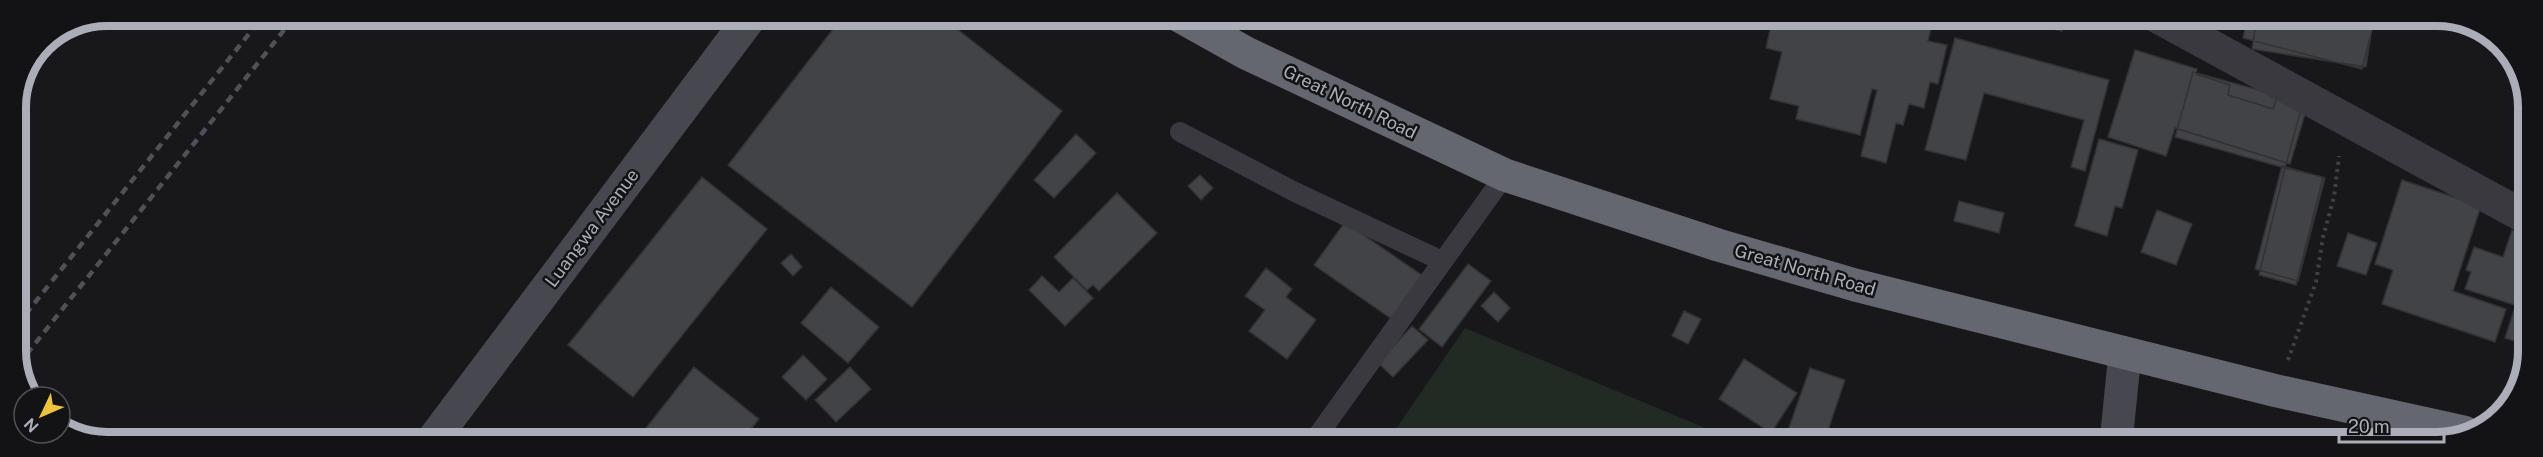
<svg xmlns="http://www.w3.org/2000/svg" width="2543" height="457" viewBox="0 0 2543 457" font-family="'Public Sans',sans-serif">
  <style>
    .green { fill: #222a24 }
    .building { fill: #424347; stroke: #323236; stroke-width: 1.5 }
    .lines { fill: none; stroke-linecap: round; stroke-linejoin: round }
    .path { stroke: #3f4046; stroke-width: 4; stroke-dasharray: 3 4.5; stroke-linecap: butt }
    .lane { stroke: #39393f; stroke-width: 20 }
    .street { stroke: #39393f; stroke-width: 33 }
    .secondary { stroke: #47484f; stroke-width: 33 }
    .highway { stroke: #656770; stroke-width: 33 }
    .rail { stroke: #505158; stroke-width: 4.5; stroke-dasharray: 8 6; stroke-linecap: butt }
    .labels { text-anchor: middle; stroke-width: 5; stroke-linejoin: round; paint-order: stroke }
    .street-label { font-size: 18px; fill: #abaeb9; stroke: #131315 }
    .rim { fill: none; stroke: #abaeb9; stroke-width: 8 }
  </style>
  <rect width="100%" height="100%" fill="#18181a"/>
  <path class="green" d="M1465,328L1739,442H1387Z"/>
  <path class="building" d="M844,15H939L1062,111L912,307L728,165Z
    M1773,16H1934L1928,41L1947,45L1938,84L1930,82L1924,108L1909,104L1903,125L1896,123L1886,163L1861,156L1877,90L1872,89L1860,135L1796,119L1799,106L1770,99L1782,52L1766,48Z
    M2002,16H2039L2037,25Z
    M2051,16H2065L2062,31L2048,28Z
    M2248,16H2332L2373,26L2362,69L2243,38Z
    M2257,16H2338L2373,21L2366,67L2252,49Z
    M1955,38L2109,80L2085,171L2071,167L2084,120L1984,93L1966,160L1925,150Z
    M2135,50L2197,69L2196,74L2230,85L2228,95L2273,109L2278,95L2308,104L2290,164L2175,128L2166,156L2108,137Z
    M2193,72L2303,102L2285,168L2175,137Z
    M1076,134L1096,153L1054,198L1034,180Z
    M2099,139L2138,150L2122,208L2115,206L2107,236L2075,226Z
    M2282,166L2325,178L2298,281L2255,269Z
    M2285,168L2323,177L2296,285L2259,275Z
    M1200,175L1213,188L1201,200L1188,186Z
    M702,177L767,229L633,397L568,345Z
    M2402,180L2481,206L2453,291L2506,309L2495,342L2382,304L2393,270L2375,264Z
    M1117,193L1157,233L1099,291L1093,285L1087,290L1054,257Z
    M1959,201L2004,213L1999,233L1954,221Z
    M2157,210L2192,224L2176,265L2141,252Z
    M1345,222L1423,276L1393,320L1314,265Z
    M2512,230L2527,234V309L2465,289L2471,272L2466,270L2474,247L2503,257Z
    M2348,233L2377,243L2366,275L2337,266Z
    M791,254L802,267L793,276L781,263Z
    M1468,264L1491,281L1442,347L1419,329Z
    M1266,268L1292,289L1286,297L1316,320L1287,359L1249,331L1265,310L1245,296Z
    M1042,276L1059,292L1073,278L1093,298L1065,326L1029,290Z
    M831,287L879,327L848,363L801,323Z
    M1494,292L1510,308L1498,322L1481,306Z
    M2514,310L2527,315V345L2505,338Z
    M1684,311L1701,319L1688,344L1672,336Z
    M1412,326L1428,340L1393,377L1378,363Z
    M803,355L827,379L806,400L782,377Z
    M1744,359L1797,393L1771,433L1719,399Z
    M694,367L759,419L741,441H654L643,432Z
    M850,367L871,389L836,422L815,400Z
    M1810,368L1845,380L1824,442H1784Z"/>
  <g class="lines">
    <path class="path" d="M2288,360L2316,282L2323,237L2334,197L2339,156"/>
    <path class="lane" d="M1180,132L1295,192L1442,261
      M1313,442L1505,175"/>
    <path class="street" d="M2156,16L2527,218"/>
    <path class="secondary" d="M432,441L752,15
      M2116,442L2125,353"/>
    <path class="highway" d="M1178,15L1246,53L1505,175L1718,245L1855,285L2277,391L2464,432"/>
    <path class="rail" d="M17,325L264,15
      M18,365L296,15"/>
  </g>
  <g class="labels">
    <g class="street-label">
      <text transform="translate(1350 102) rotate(26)" y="6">Great North Road</text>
      <text transform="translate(592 228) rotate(-53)" y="6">Luangwa Avenue</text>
      <text transform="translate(1805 270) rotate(16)" y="6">Great North Road</text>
    </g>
  </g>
  <path d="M0 0H2543V457H0ZM107 26H2437A81 81 0 0 1 2518 107V351A81 81 0 0 1 2437 432H107A81 81 0 0 1 26 351V107A81 81 0 0 1 107 26Z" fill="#131315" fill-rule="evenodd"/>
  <path class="rim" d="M107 26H2437A81 81 0 0 1 2518 107V351A81 81 0 0 1 2437 432H107A81 81 0 0 1 26 351V107A81 81 0 0 1 107 26Z"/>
  <g transform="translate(42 415) rotate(226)"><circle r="28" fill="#131315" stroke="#505157" stroke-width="1.5"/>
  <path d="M0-4.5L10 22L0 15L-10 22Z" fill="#ecc23e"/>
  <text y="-9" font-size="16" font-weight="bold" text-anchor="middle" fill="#abaeb9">N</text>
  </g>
  <path d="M2339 433v9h105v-9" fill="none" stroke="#abaeb9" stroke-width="3"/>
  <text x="2348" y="433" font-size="18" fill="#abaeb9" stroke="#131315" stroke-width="4.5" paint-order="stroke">20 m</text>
</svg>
